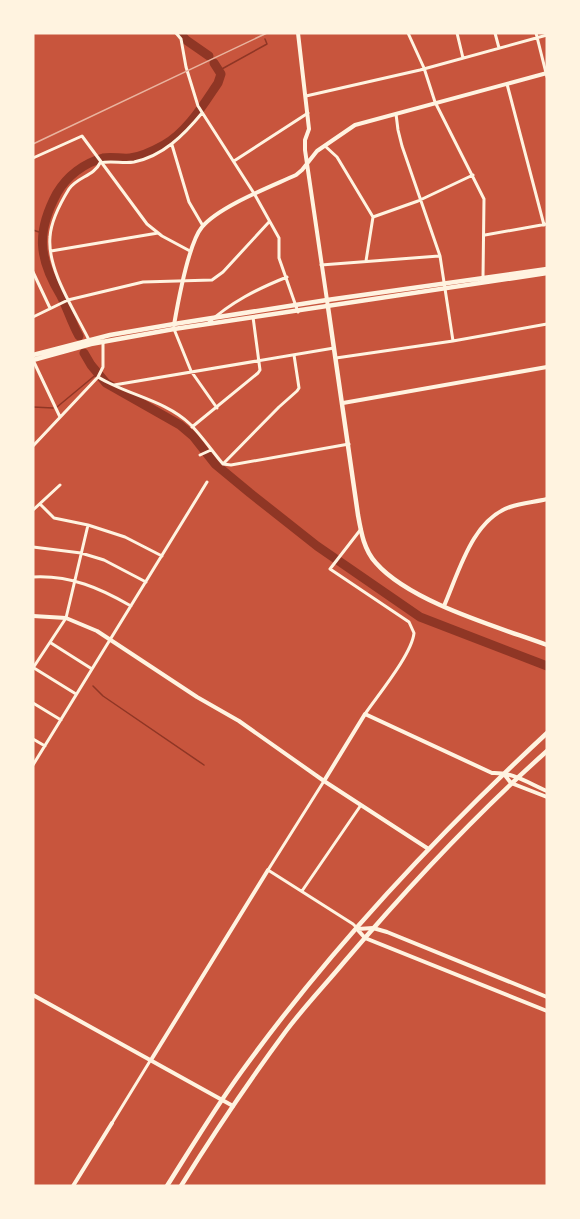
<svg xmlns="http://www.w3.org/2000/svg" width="580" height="1219" viewBox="0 0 580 1219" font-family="Manrope,sans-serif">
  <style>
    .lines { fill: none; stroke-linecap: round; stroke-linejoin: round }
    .stream { stroke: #8f3625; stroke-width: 1.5 }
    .river { stroke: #8f3625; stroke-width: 9 }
    .minor { stroke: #fff3e0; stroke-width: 3 }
    .tertiary { stroke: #fff3e0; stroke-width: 4 }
    .primary { stroke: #fff3e0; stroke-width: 4.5 }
    .trunk { stroke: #fff3e0; stroke-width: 4.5 }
    .rail { stroke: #e9b49f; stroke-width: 1.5 }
  </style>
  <rect width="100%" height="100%" fill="#c8553d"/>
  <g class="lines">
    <path class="stream" d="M220,70L267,44L265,39
      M33,230L42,233
      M33,407L53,408
      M57,407L98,373
      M93,686L103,696L204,765"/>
    <path class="river" d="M180,33L186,40L209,56
      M79,336C72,324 66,305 61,296C38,258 36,232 57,193C67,176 84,163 103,158C112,156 121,159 130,158C141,157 155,150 164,145C188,131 203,105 218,83L221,74L214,63
      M84,353L91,365L106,383L180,425L193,436L215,464L250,493L317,546L420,617L547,666"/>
    <path class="minor" d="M176,33L181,39L186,67L198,106L255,195L279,238V258L298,312
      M408,33L424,68L435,102L484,199L483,278
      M457,33L463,58
      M495,33L499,48
      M536,33L547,77
      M507,84L544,225
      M306,96L420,70L547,35
      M396,114L398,130L402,146L440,256L453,341
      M172,145L189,202L203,226
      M325,146L337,157L373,217L366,261
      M33,158L82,136L147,224L162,236L190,251
      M234,161L308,113
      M373,217L418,201L473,175
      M485,235L547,224
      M51,251L158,233
      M321,265L439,256
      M33,272L50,308
      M33,317L68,300L143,282L212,280L223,272L269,222
      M207,324C231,302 257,289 287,277
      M174,329L191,371L217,408
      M89,340C75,311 47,270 50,237C51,221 61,202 69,189C77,177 94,176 100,163C111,160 123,164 134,162C163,156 184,135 202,113
      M336,358L453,341L547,324
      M33,360L60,417
      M98,377C127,395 165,400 190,424C202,436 212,451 223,464L231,465L349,444
      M114,385L334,348
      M192,427L258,373L260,370L253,317
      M33,446L98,377L103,367V341
      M200,455L211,450
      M223,464L279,407L297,391L299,388L294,355
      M40,504L54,518L88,525L125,537L162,556
      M33,510L60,485
      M361,529L330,569L409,622L414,633C412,654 378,695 365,714
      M33,547L81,553L104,560L146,582
      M33,577C70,575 100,588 131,606
      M51,643L92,669
      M33,668L66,618L88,525
      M34,668L76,694
      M33,703L61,720
      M33,739L45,746
      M33,765L207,482
      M324,781L268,870L353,924L357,928
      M302,891L361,805
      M112,1123L150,1061"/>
    <path class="tertiary" d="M298,33L309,129L305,140V150L328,307
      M174,325C178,302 188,244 202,227C220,206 270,187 296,175L302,170L317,151L355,125L547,73
      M343,403L547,367
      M444,606C459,572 472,520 510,507C522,503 535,502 547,499
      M33,616L66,618L97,631L197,697L239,721L324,781L427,848
      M504,774L511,783L547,797
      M324,781L365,714L492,773C513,772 528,783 547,791
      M357,929L365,938L547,1011
      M358,929L373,928L387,932L547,997
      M33,995L233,1106
      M151,1060L268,870
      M73,1186L112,1123"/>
    <path class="primary" d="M328,307L358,515C361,532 364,550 376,563C410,602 498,627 547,645
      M167,1186C191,1148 215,1108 242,1071C331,948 436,836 547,733
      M181,1186C214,1133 249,1081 286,1031C304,1007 325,985 345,961C408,887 474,816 547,751"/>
    <path class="trunk" d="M33,355L110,335L174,324L327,300L547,269
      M33,360L91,344L174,329L547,273"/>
    <path class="rail" d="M33,144L267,33"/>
  </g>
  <rect width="580" height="1219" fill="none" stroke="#fff3e0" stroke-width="69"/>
</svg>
